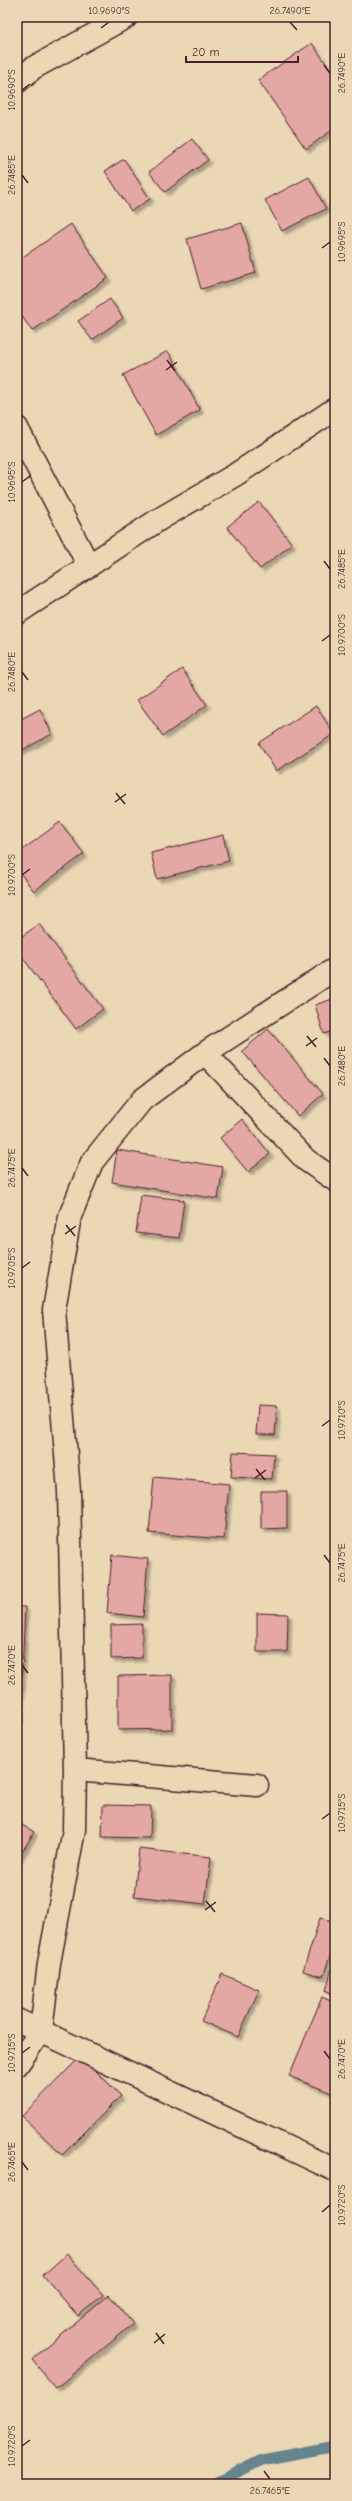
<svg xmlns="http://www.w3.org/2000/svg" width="352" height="2501" viewBox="0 0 352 2501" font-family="'Comic Neue',sans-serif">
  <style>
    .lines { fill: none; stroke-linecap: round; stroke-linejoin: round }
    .stream { stroke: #65848d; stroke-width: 11 }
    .building { fill: #e3a8a4; stroke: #4a1f2b; filter: url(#shadow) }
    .street-casing { stroke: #4a1f2b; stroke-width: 25 }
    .street { stroke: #ead8b5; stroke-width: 22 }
    .ticks { fill: none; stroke: #4a1f2b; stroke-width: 1.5 }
    .neatline { fill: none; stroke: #4a1f2b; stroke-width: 1.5 }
    .ticks-label { font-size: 10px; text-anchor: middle; fill: #4a1f2b }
  </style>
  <defs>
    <filter id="shadow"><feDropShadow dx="3.5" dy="3.5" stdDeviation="1" flood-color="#0004"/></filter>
  </defs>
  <rect width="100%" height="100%" fill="#ead8b5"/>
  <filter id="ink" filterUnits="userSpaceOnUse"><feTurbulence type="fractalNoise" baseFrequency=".025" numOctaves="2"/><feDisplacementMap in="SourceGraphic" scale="8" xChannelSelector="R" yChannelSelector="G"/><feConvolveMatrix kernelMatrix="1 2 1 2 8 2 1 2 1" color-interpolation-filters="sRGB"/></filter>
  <g filter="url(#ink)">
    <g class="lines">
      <path class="stream" d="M213,2484L262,2460L335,2446"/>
    </g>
    <path class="building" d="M312,43L335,77V128L306,149L258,80Z
      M192,139L208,160L165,192L149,172Z
      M124,159L150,199L131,211L105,171Z
      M309,177L326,209L282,231L265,200Z
      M242,223L256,273L201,289L187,239Z
      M71,224L108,278L32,331L17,309V261Z
      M110,299L123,318L92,340L78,321Z
      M168,351L200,410L156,435L123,375Z
      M259,502L292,544L260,569L227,527Z
      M182,669L207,705L163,736L137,700Z
      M316,706L334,734L276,771L259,743Z
      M40,709L52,734L17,753V721Z
      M60,822L84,854L34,891L17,869V854Z
      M223,835L229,861L157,879L151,853Z
      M39,924L103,1009L76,1029L17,950V940Z
      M335,998V1030L324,1034L315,1005Z
      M268,1029L323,1094L298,1116L242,1051Z
      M242,1119L270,1154L248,1172L220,1138Z
      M117,1150L223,1167L218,1199L112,1182Z
      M141,1195L184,1200L179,1238L136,1233Z
      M258,1405L277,1406L275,1435L256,1434Z
      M233,1452L274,1454L272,1479L231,1477Z
      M154,1477L229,1484L224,1539L149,1533Z
      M261,1491H287V1528L261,1529Z
      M112,1555L148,1559L143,1617L107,1613Z
      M17,1607H25L20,1718H17Z
      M257,1613L288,1614L287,1652H257Z
      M142,1624V1658L111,1659V1625Z
      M172,1675V1729L118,1730V1676Z
      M103,1805L151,1806L150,1838L102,1837Z
      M17,1822L34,1832L17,1861Z
      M139,1849L211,1857L205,1904L134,1896Z
      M320,1918L335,1922V1941L323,1977L303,1971Z
      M335,1955V1994L326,1991Z
      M222,1974L259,1990L238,2037L201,2021Z
      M322,1997L335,2003L334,2094L289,2076Z
      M81,2056L121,2096L62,2155L22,2116Z
      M67,2254L103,2295L78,2316L43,2275Z
      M109,2295L133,2324L56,2388L32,2360Z"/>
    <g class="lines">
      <g class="street-casing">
        <path id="street" d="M17,82L33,68L126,17
          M17,428L89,566
          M17,613L158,520L235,475L335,409
          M205,1053L306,1160L335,1180
          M75,1770L257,1785
          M17,2020L335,2170
          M17,2065L41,2031L49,1963L74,1830L75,1770L69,1491L54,1310L70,1216L92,1162L142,1100L205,1053L335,969"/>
      </g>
      <use href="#street" class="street"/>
    </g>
  </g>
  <path class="ticks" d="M290,22L297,30M101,28L109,22M324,65L330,73M22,90L30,84M22,175L28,183M322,248L330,242M167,360L175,371M166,370L177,362M22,482L30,476M324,561L330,569M322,641L330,635M22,672L28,680M116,793L125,804M115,802L126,794M22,875L30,869M307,1036L316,1047M306,1046L317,1038M324,1058L330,1066M22,1168L28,1176M66,1225L75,1236M65,1234L76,1226M22,1268L30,1262M322,1426L330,1420M256,1469L265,1480M255,1478L266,1470M324,1555L330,1563M22,1665L28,1673M322,1819L330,1813M206,1901L215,1912M205,1910L216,1902M324,2051L330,2059M22,2053L30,2047M22,2162L28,2170M322,2212L330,2205M156,2333L164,2344M154,2343L165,2334M22,2446L30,2440M264,2471L270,2479"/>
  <rect width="352" height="2501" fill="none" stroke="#ead8b5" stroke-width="44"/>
  <path d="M186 56v6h112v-6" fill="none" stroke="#4a1f2b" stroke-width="2"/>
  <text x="192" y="56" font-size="12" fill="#4a1f2b" stroke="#ead8b5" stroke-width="3" paint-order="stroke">20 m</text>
  <rect x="22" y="22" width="308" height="2457" class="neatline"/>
  <g class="ticks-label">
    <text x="109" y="14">10.9690°S</text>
    <text x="290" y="14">26.7490°E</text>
    <text transform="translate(341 73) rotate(-90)" y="4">26.7490°E</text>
    <text transform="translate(11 90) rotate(-90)" y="4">10.9690°S</text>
    <text transform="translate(11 175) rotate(-90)" y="4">26.7485°E</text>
    <text transform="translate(341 242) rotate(-90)" y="4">10.9695°S</text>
    <text transform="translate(11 482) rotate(-90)" y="4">10.9695°S</text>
    <text transform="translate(341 569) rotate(-90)" y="4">26.7485°E</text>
    <text transform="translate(341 635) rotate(-90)" y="4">10.9700°S</text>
    <text transform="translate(11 672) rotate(-90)" y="4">26.7480°E</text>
    <text transform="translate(11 875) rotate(-90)" y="4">10.9700°S</text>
    <text transform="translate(341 1066) rotate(-90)" y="4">26.7480°E</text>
    <text transform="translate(11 1168) rotate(-90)" y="4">26.7475°E</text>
    <text transform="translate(11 1268) rotate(-90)" y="4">10.9705°S</text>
    <text transform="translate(341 1420) rotate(-90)" y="4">10.9710°S</text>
    <text transform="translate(341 1563) rotate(-90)" y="4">26.7475°E</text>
    <text transform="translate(11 1665) rotate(-90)" y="4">26.7470°E</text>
    <text transform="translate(341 1813) rotate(-90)" y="4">10.9715°S</text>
    <text transform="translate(11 2053) rotate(-90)" y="4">10.9715°S</text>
    <text transform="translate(341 2059) rotate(-90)" y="4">26.7470°E</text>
    <text transform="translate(11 2162) rotate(-90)" y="4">26.7465°E</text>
    <text transform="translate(341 2205) rotate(-90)" y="4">10.9720°S</text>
    <text transform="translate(11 2446) rotate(-90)" y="4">10.9720°S</text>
    <text x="270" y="2494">26.7465°E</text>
  </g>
</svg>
